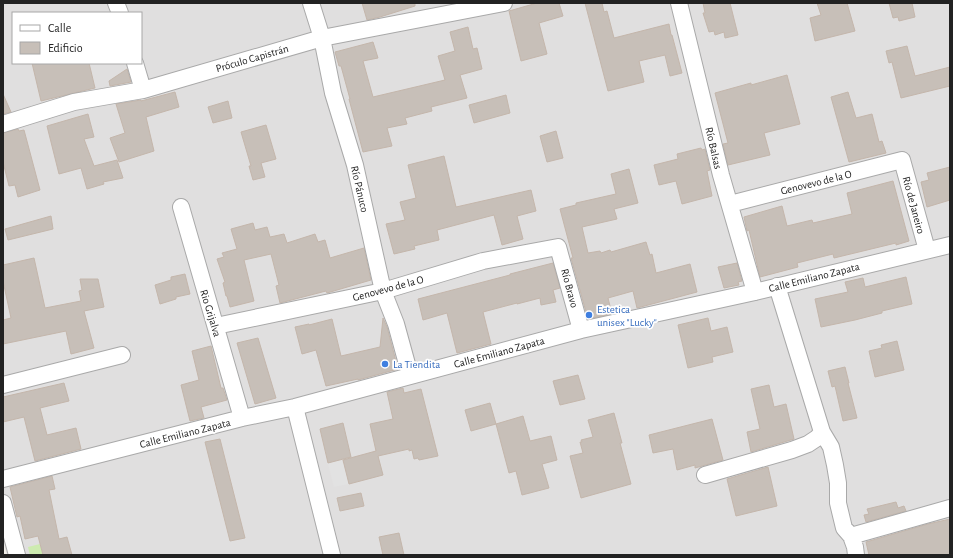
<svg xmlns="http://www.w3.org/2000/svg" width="953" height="558" viewBox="0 0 953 558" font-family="'Alegreya Sans',sans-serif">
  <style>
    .residential { fill: #e0dfdf; fill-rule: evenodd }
    .grass { fill: #cdebb0 }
    .parking { fill: #e2e2e2 }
    .building { fill: #c7bfb8; stroke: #c4b6ab }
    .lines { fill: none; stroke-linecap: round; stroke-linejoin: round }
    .minor-casing { stroke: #a9a9a9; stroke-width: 18 }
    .minor { stroke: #fff; stroke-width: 16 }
    .shop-dot { fill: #3f7fe0; stroke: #fff; stroke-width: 1.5 }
    .labels { text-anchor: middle; stroke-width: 3.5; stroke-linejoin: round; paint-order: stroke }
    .street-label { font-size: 11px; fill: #222; stroke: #fff }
    .shop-label { font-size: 11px; fill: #366cbe; stroke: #fff; text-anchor: start }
  </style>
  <rect width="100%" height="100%" fill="#f2efe9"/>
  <path class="residential" d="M3,3H950V555H7L3,540ZM13,13H141V63H13Z"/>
  <path class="grass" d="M40,544L43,555H30L28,547Z"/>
  <path class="parking" d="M342,460V463L344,462L349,484L334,487L328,463Z"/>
  <path class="building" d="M362,3H415V6L380,17L367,20Z
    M537,3H559L563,16L539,23L547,54L521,61L509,11Z
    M585,3H602L604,12L607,11L614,38L669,24L671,35H672L682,73L670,76L665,55L639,61L644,82L608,91Z
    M703,3H730L738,35L725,38L724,32L715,35L714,31L709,32L703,13H705Z
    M817,3H847L855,31L815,41L810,18L821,15Z
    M889,3H912L915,17L899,21L898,17L893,18Z
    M468,27L473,49L477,48L482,69L460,75L467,98L431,107L432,111L405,118L407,124L387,128L392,146L363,152L349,99H350L341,66H339L335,52L373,42L378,58L363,61L373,97L445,80L438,56L455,51L450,32Z
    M907,46L915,76L950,67V86L901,98L892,62L889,63L886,51Z
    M32,63H89L95,88L41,101Z
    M127,69L131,82L110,86L109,81Z
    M787,75L800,124L764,133L770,155L728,165L723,144L728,143L715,93L751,83V85Z
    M175,92L179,107L146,117L154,151L119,162L110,138L125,133L116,104L141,100V101Z
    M848,92L856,118L872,114L879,142L882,141L886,153L849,162L831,97Z
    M3,94L11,112L3,114Z
    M506,95L510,113L474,123L469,105Z
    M228,101L232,118L213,123L208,107Z
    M88,114L94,137L84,139L94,166L117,160L123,178L103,182L104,184L87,189L81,168L59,174L47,126Z
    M266,125L276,159L261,163L265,177L253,180L249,166H251L241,132Z
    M18,129L19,131L24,130L40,190L18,197L15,185L9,186L3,162V133Z
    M556,131L563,158L547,162L540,136Z
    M701,148L702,150L705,149L710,170L707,171L712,196L682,204L676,181L659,185L654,165L678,159L677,154Z
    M444,156L456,207L531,190L536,211L517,216L523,239L502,245L494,215L437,230L439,240L414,246L415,249L394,254L386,224L405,220L400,202L416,198L408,165Z
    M950,167V200L927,207L921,182L929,180L927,173Z
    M629,169L638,203L614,209L617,219L582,227L588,253L600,251L601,253L610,250L611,252L646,242L650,255L652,254L656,273L690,264L697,292L637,308L633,291L608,298L612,314L588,319L571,258H573L560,209L576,205V203L616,194L611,174Z
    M893,181L909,241L896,245V243L834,258L833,254L797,263L798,267L760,277L749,230L747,231L744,217L782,206L787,226L812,220L813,223L852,214L847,193Z
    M51,216L53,229L8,240L5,229Z
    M253,223L255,230L267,227L270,237L284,234L287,243L315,234L318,242L325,240L330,258L364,248L371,280L327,293L326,291L280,303L276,286L279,285L271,254L244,260L254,301L230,307L227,296H226L223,283L225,282L217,259L224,257L222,253L237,249L231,229Z
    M34,258L45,308L81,301L79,291L82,290L80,279H98L104,307L84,311L94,348L71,354L66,331L3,344V320L11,318L3,281V265Z
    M553,263L560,288L553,290L556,302L541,305L540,298L517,304V303L483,312L491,344L457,353L447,313L423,320L418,299L510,275V274Z
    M737,263L742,281L738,282L739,285L724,288L718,267Z
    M185,274L190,294L176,297V299L160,304L155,285L171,280V277Z
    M906,277L912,304L882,311V313L855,320L821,327L815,299L848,292L845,282L863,278L865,287Z
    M383,318L387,327L398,369L358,380V379L326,386L316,350L302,354L295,327L309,324V325L332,319L341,356L380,347Z
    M708,318L711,331L727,327L733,352L712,357L713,362L688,368L678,325Z
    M258,338L276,398L255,404L237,343Z
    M897,341L904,370L875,377L869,351L882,348L881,345Z
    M211,346L221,388H223L227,400L201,407L204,418L190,421L181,385L199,380L192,351Z
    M845,367L849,383H848L857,418L843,421L835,386L832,387L828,371Z
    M578,375L585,399L560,405L553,381Z
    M64,383L69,401L40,408L47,435L76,428L81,449L35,461L24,417L3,422V397Z
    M769,385L774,407L786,404L794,439L751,452L747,432L760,429L751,389Z
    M403,388L404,393L421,389L438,456L419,460L418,458L414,459L412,450L409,451V449L378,456L383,475L349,484L343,460L376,451L370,424L393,419L387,392Z
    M490,403L496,424L471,431L465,410Z
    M614,413L622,443H620L631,484L581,498L570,456L583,453L580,442H582L581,440L593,437L588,420Z
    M523,416L530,441L551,436L557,460L542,464L549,488L522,495L516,471L509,473L496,424Z
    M712,419L723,460L695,468V465L677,470L673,449L653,453L649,435Z
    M343,423L351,457L328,463L320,429Z
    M220,439L245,538L230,541L205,442Z
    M768,467L777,506L736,516L727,479Z
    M52,476L55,489L49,490L59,539L67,537L72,555H43L38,536L25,539L20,516L17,517L10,487Z
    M361,493L364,506L340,511L337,498Z
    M896,502L898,508L904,506L906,511L866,522L864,515L869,514L867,509Z
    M950,519V555H869L866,542L928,524Z
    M399,533L404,555H383L379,537Z"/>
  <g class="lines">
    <g class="minor-casing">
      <path id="minor" d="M116,3L120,13
        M311,3L322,38L333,93L355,165L383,291L396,324L410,375
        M679,3L721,175L755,292
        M135,63L143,90
        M3,124L74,102L143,90L322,38L504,3
        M730,204L902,160L927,250
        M181,207L242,418
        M777,286L822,432L831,447L835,465L838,483V503L844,528L851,536L855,547L856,555
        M216,326L383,291L483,261L558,247L581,330
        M3,385L122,355
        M295,407L332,555
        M705,475L792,450L808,444L817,438L822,432
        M3,479L242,418L295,407L581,330L755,292L950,245
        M3,503L17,555
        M851,536L950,508"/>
    </g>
    <use href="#minor" class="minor"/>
  </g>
  <g class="shop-dot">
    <circle cx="589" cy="315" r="4"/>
    <circle cx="385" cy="364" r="4"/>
  </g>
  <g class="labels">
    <g class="street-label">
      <text transform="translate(252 58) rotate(-16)" y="4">Próculo Capistrán</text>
      <text transform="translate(714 148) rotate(77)" y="4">Río Balsas</text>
      <text transform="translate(816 182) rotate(-14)" y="4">Genovevo de la O</text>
      <text transform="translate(360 189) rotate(77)" y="4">Río Pánuco</text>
      <text transform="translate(914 205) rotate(75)" y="4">Río de Janeiro</text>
      <text transform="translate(814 277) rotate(-14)" y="4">Calle Emiliano Zapata</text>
      <text transform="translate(388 288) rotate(-15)" y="4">Genovevo de la O</text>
      <text transform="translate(570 288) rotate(75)" y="4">Río Bravo</text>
      <text transform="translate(211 313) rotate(73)" y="4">Rio Grijalva</text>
      <text transform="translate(499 352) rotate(-15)" y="4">Calle Emiliano Zapata</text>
      <text transform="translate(185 433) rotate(-14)" y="4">Calle Emiliano Zapata</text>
    </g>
    <g class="shop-label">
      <text x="597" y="313">Estetica<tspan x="597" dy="13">unisex "Lucky"</tspan></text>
      <text x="393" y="368">La Tiendita</text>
    </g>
  </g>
  <rect width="953" height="558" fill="none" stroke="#222222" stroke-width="8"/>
  <rect x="12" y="12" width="130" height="52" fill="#ffffff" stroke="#a7a7a7"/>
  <rect x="20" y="25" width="20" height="6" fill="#ffffff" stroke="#a7a7a7"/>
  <text x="48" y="32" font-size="12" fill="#222222">Calle</text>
  <rect x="20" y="42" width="20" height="12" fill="#c7bfb8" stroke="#a7a7a7"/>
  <text x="48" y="52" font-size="12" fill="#222222">Edificio</text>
</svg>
